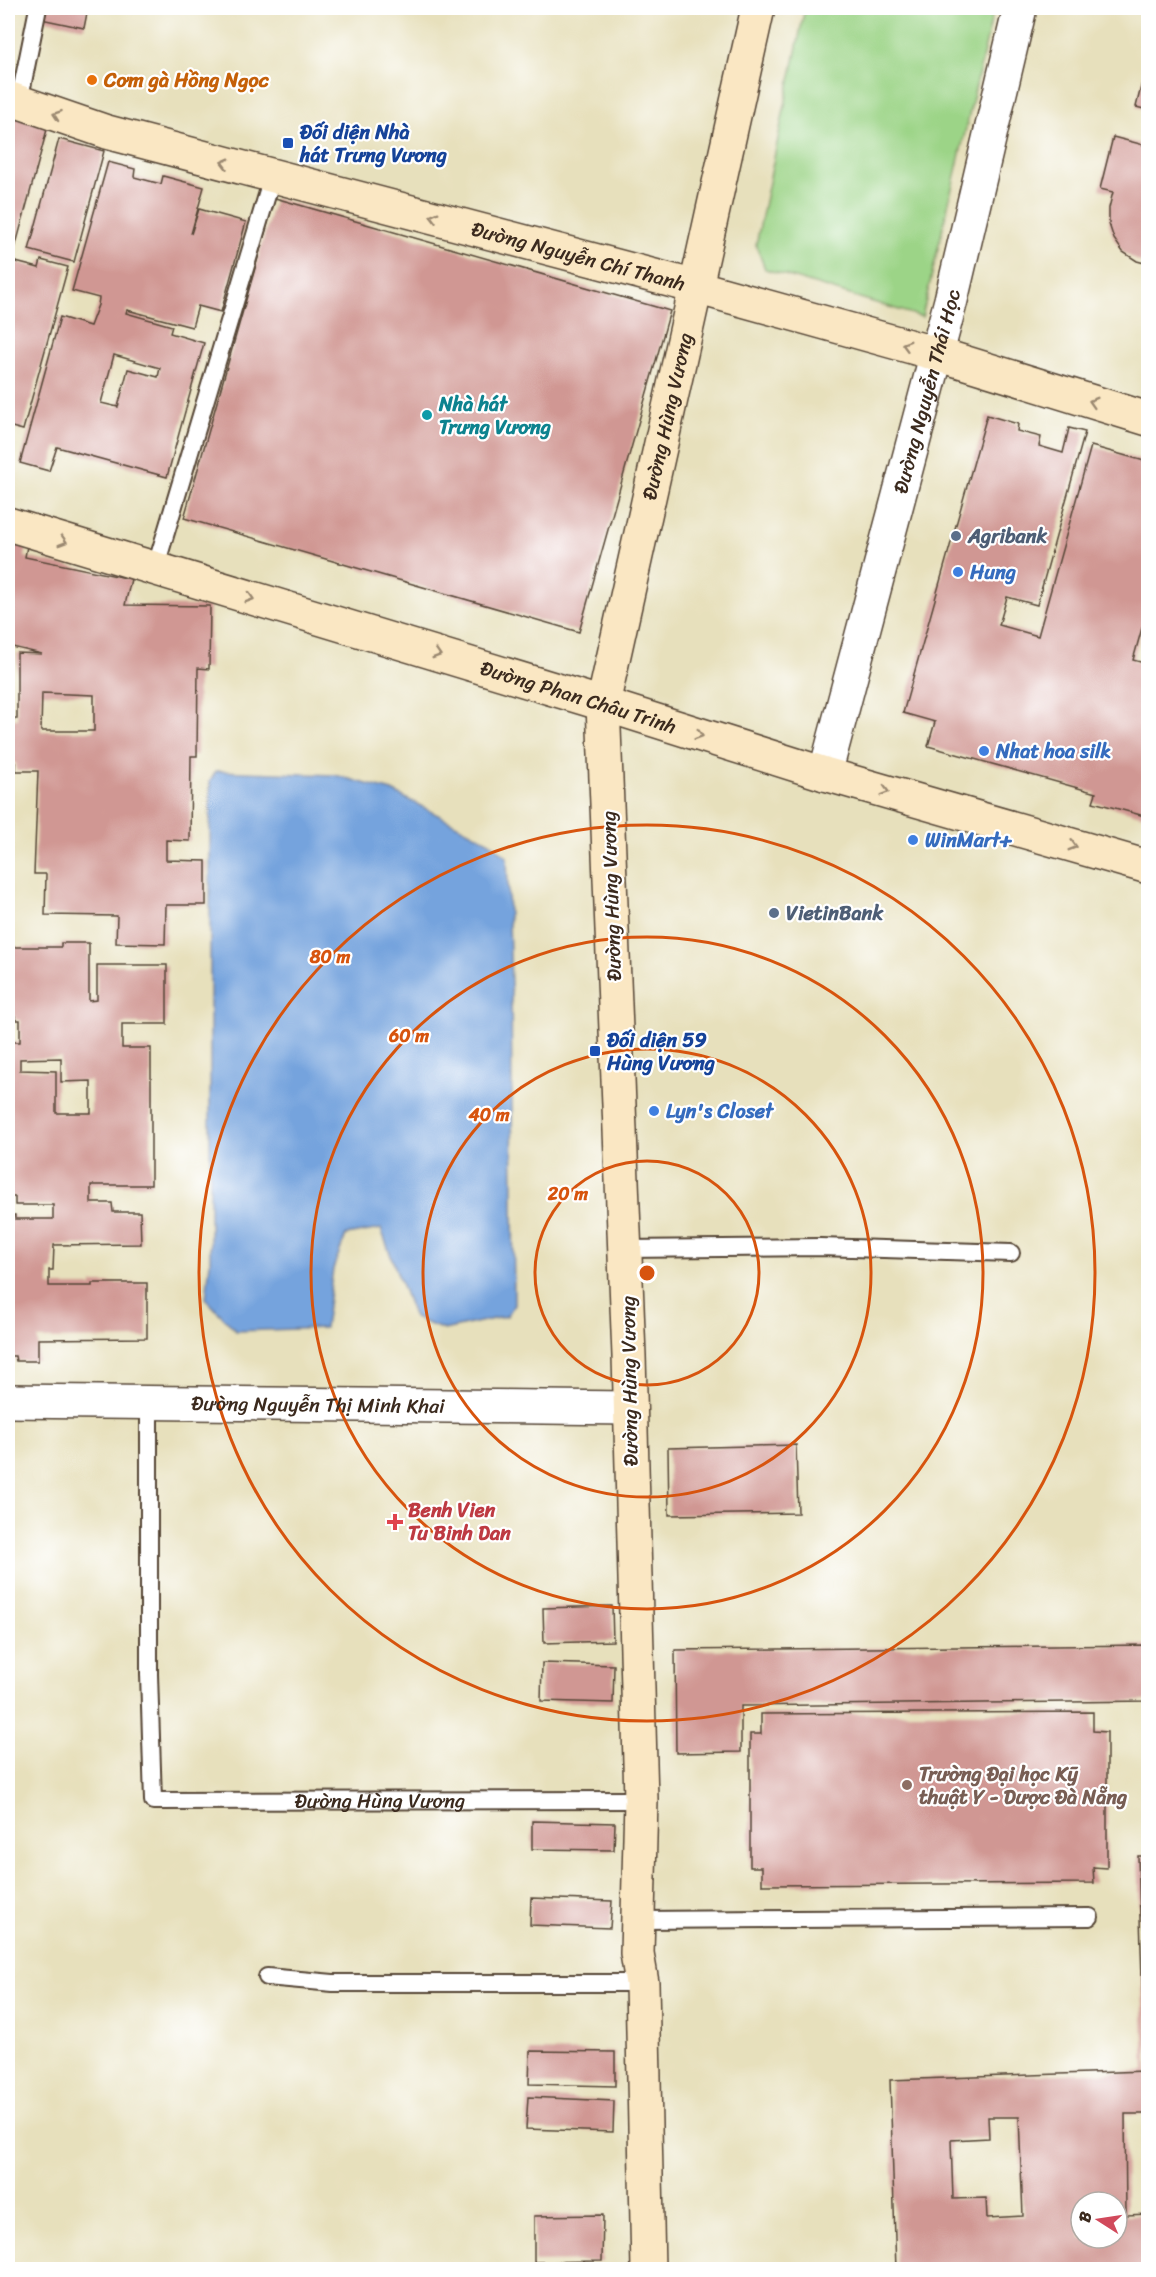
<svg xmlns="http://www.w3.org/2000/svg" width="1156" height="2277" viewBox="0 0 1156 2277" font-family="Sriracha,sans-serif">
  <style>
    .green { fill: #9cd487; stroke: #6c7f52; stroke-width: 1.5 }
    .water { fill: #74a3dd; stroke: #58667e; stroke-width: 1.5 }
    .building { fill: #d09793; fill-rule: evenodd }
    .lines { fill: none; stroke-linecap: round; stroke-linejoin: round }
    .lane-casing { stroke: #554536; stroke-width: 20 }
    .street-casing { stroke: #554536; stroke-width: 36 }
    .secondary-casing { stroke: #554536; stroke-width: 36 }
    .lane { stroke: #fff; stroke-width: 16 }
    .street { stroke: #fff; stroke-width: 33 }
    .secondary { stroke: #fae7c3; stroke-width: 33 }
    .oneway { stroke: #9a8870 }
    .ring { fill: none; stroke: #d7540e; stroke-width: 3 }
    .food-dot { fill: #e8710a; stroke: #fff; stroke-width: 2 }
    .transit-dot { fill: #1a4fb4; stroke: #fff; stroke-width: 2 }
    .culture-dot { fill: #0f9aa8; stroke: #fff; stroke-width: 2 }
    .service-dot { fill: #5c6f8a; stroke: #fff; stroke-width: 2 }
    .shop-dot { fill: #3f7fe0; stroke: #fff; stroke-width: 2 }
    .health-dot { fill: #e0444e; stroke: #fff; stroke-width: 2 }
    .education-dot { fill: #8d6e63; stroke: #fff; stroke-width: 2 }
    .labels { text-anchor: middle; stroke-width: 4.5; stroke-linejoin: round; paint-order: stroke }
    .food-label { font-size: 20px; font-weight: bold; fill: #c56008; stroke: #fff; text-anchor: start }
    .transit-label { font-size: 20px; font-weight: bold; fill: #164399; stroke: #fff; text-anchor: start }
    .street-label { font-size: 20px; fill: #3b2a1e; stroke: #fff }
    .culture-label { font-size: 20px; font-weight: bold; fill: #0d838f; stroke: #fff; text-anchor: start }
    .service-label { font-size: 20px; font-weight: bold; fill: #4e5e75; stroke: #fff; text-anchor: start }
    .shop-label { font-size: 20px; font-weight: bold; fill: #366cbe; stroke: #fff; text-anchor: start }
    .health-label { font-size: 20px; font-weight: bold; fill: #be3a42; stroke: #fff; text-anchor: start }
    .education-label { font-size: 20px; font-weight: bold; fill: #785e54; stroke: #fff; text-anchor: start }
    .centre { fill: #d7540e; stroke: #fff; stroke-width: 3 }
    .ring-label { font-size: 18px; text-anchor: middle; font-weight: bold; fill: #d7540e; stroke: #fff; stroke-width: 4.5; stroke-linejoin: round; paint-order: stroke }
  </style>
  <rect width="100%" height="100%" fill="#fff"/>
  <filter id="ink" filterUnits="userSpaceOnUse"><feTurbulence type="fractalNoise" baseFrequency=".0167" numOctaves="2"/><feDisplacementMap in="SourceGraphic" scale="12" xChannelSelector="R" yChannelSelector="G"/><feConvolveMatrix kernelMatrix="1 2 1 2 8 2 1 2 1" color-interpolation-filters="sRGB"/></filter>
  <filter id="wash" filterUnits="userSpaceOnUse"><feTurbulence type="fractalNoise" baseFrequency=".008" numOctaves="4" result="noise"/><feDisplacementMap in="SourceGraphic" scale="24" xChannelSelector="R" yChannelSelector="G"/><feGaussianBlur stdDeviation="1.35" result="paint"/><feColorMatrix in="noise" values="0 0 0 0 0 0 0 0 0 0 0 0 0 0 0 0 0 1.4 0 .05"/><feComposite in="paint" operator="in"/></filter>
  <g filter="url(#wash)">
    <rect width="100%" height="100%" fill="#e7e0bc"/>
    <path class="green" d="M805,8H994L922,317L765,269L756,245Z"/>
    <path class="water" d="M216,771L335,775L392,791L490,842L507,857L511,984L514,1305L507,1316L444,1330L414,1318L381,1229L346,1235L333,1269L325,1328L236,1331L206,1299L210,1262V781Z"/>
    <g id="blocks">
      <path class="building" d="M44,8H88L84,28L41,19Z
        M1148,59V110L1136,107Z
        M8,111L49,122L14,252L8,251Z
        M1113,137L1148,146V264L1137,261L1123,252L1114,239L1109,224V208L1113,192L1100,189Z
        M59,139L104,151L74,262L29,250Z
        M108,162L135,169L134,177L161,184L163,176L204,187L191,234L199,209L246,222L221,312L198,306L192,327L127,310L126,313L172,326L170,333L204,343L167,477L57,447L49,471L20,463L60,317L90,326L98,305L99,298L72,291ZM114,355L160,368L158,377L128,369L118,407L101,403Z
        M275,198L670,311L579,632L184,518Z
        M8,260L39,268L41,260L68,267L23,430L8,426Z
        M987,415L1018,424L1017,431L1041,437L1039,446L1063,453L1069,428L1085,432L1037,605L1007,597L999,625L1038,636L1091,446L1148,462L1145,474L1148,475V630L1142,628L1133,660L1148,664V817L1093,802L1096,793L928,746L935,722L903,713Z
        M8,542L27,546L25,557L131,579L125,605L210,606L209,669L198,668L197,756H191L190,841L166,840V860L206,861V905H166L165,944L116,943L117,916L45,915L46,874H34L38,771H16V763L8,762V719H17V653L42,654L8,646L12,619H8ZM42,693L94,695V731H41Z
        M61,943H89V1001L97,1000V965H167V1024H122V1048H151V1185H91V1203H112L113,1212H140L141,1244L54,1245L53,1270H49V1286H92V1283H147V1338L38,1339V1361H16L15,1356H8V1215H15V1219H53V1205H15V1197H8V1042H20V1020H15V1016H8V947H61ZM61,1058V1082L91,1081V1113H56V1071L20,1070V1059Z
        M796,1445L798,1513L669,1515L668,1448Z
        M612,1606L613,1641L544,1643L543,1608Z
        M1148,1645V1701L741,1706V1752L676,1753L675,1650Z
        M542,1663L614,1665L613,1703L541,1701Z
        M1093,1712V1731L1107,1732V1868L1093,1867L1094,1883L762,1885V1867H750V1734H761V1714Z
        M532,1821L615,1823L614,1850L532,1849Z
        M1138,1856H1148V2114H1125L1126,2215L1148,2214V2270H896L890,2080L1145,2071ZM988,2117H1019L1023,2216L987,2218L986,2198L953,2199L951,2140L989,2138ZM1081,2202H1117V2238H1081Z
        M531,1898L612,1901L610,1928L530,1925Z
        M530,2051L615,2052V2086L529,2084Z
        M528,2097L614,2101L613,2132L526,2129Z
        M603,2215L602,2261L534,2262V2216Z"/>
    </g>
  </g>
  <g filter="url(#ink)">
    <use href="#blocks" fill-opacity="0" stroke="#554536" stroke-width="1.5"/>
    <g class="lines">
      <g class="lane-casing">
        <g id="lane">
          <path d="M19,102L38,8"/>
          <path d="M155,569L273,175"/>
          <path d="M625,1249L820,1247L1011,1253"/>
          <path id="s1" d="M149,1402V1674L153,1801L641,1800"/>
          <path d="M638,1920L1090,1917"/>
          <path d="M267,1977L333,1983H642"/>
        </g>
      </g>
      <g class="street-casing">
        <g id="street">
          <path id="s2" d="M825,774L951,300L1020,8"/>
          <path id="s3" d="M8,1401L630,1408"/>
        </g>
      </g>
      <g class="secondary-casing">
        <g id="secondary">
          <path id="s4" d="M8,98L107,132L696,287L937,354L1148,419"/>
          <path id="s5" d="M8,524L603,704L825,774L1148,867"/>
          <path id="s6" d="M648,2270L642,1983L637,1953L641,1800L629,1356L603,704L758,8"/>
        </g>
      </g>
      <use href="#lane" class="lane"/>
      <use href="#street" class="street"/>
      <use href="#secondary" class="secondary"/>
    </g>
    <defs><path id="oneway-chevron" d="M-2-3.5L2.5 0L-2 3.5" fill="none" stroke-width="1.6" stroke-linecap="round" stroke-linejoin="round" transform="scale(1.5)"/></defs>
    <g class="oneway">
      <use href="#oneway-chevron" transform="translate(57 115) rotate(-161)"/>
      <use href="#oneway-chevron" transform="translate(225 163) rotate(-165)"/>
      <use href="#oneway-chevron" transform="translate(434 217) rotate(-165)"/>
      <use href="#oneway-chevron" transform="translate(906 345) rotate(-164)"/>
      <use href="#oneway-chevron" transform="translate(1093 402) rotate(-163)"/>
      <use href="#oneway-chevron" transform="translate(63 541) rotate(17)"/>
      <use href="#oneway-chevron" transform="translate(250 598) rotate(17)"/>
      <use href="#oneway-chevron" transform="translate(437 654) rotate(17)"/>
      <use href="#oneway-chevron" transform="translate(699 735) rotate(17)"/>
      <use href="#oneway-chevron" transform="translate(885 791) rotate(16)"/>
      <use href="#oneway-chevron" transform="translate(1073 846) rotate(16)"/>
    </g>
  </g>
  <g class="ring">
    <circle cx="647" cy="1273" r="112"/>
    <circle cx="647" cy="1273" r="224"/>
    <circle cx="647" cy="1273" r="336"/>
    <circle cx="647" cy="1273" r="448"/>
  </g>
  <circle class="food-dot" cx="92" cy="80" r="6"/>
  <g class="transit-dot">
    <rect x="282" y="137" width="12" height="12" rx="3"/>
    <rect x="589" y="1045" width="12" height="12" rx="3"/>
  </g>
  <circle class="culture-dot" cx="427" cy="415" r="6"/>
  <g class="service-dot">
    <circle cx="956" cy="536" r="6"/>
    <circle cx="774" cy="913" r="6"/>
  </g>
  <g class="shop-dot">
    <circle cx="958" cy="572" r="6"/>
    <circle cx="984" cy="751" r="6"/>
    <circle cx="913" cy="840" r="6"/>
    <circle cx="654" cy="1111" r="6"/>
  </g>
  <path class="health-dot" d="M392 1513h6v6h6v6h-6v6h-6v-6h-6v-6h6z"/>
  <circle class="education-dot" cx="907" cy="1785" r="6"/>
  <g class="labels">
    <g class="food-label">
      <text x="104" y="87">Cơm gà Hồng Ngọc</text>
    </g>
    <g class="transit-label">
      <text x="300" y="139">Đối diện Nhà<tspan x="300" dy="23">hát Trưng Vương</tspan></text>
      <text x="607" y="1047">Đối diện 59<tspan x="607" dy="23">Hùng Vương</tspan></text>
    </g>
    <g class="street-label">
      <text dy="7" stroke="none"><textPath href="#s4" startOffset="592">Đường Nguyễn Chí Thanh</textPath></text>
      <text dy="7" stroke="none"><textPath href="#s2" startOffset="396">Đường Nguyễn Thái Học</textPath></text>
      <text dy="7" stroke="none"><textPath href="#s6" startOffset="1862">Đường Hùng Vương</textPath></text>
      <text dy="7" stroke="none"><textPath href="#s5" startOffset="596">Đường Phan Châu Trinh</textPath></text>
      <text transform="translate(611 896) rotate(-92)" y="7">Đường Hùng Vương</text>
      <text transform="translate(629 1381) rotate(-91)" y="7">Đường Hùng Vương</text>
      <text dy="7" stroke="none"><textPath href="#s3" startOffset="310">Đường Nguyễn Thị Minh Khai</textPath></text>
      <text dy="7" stroke="none"><textPath href="#s1" startOffset="626">Đường Hùng Vương</textPath></text>
    </g>
    <g class="culture-label">
      <text x="439" y="411">Nhà hát<tspan x="439" dy="23">Trưng Vương</tspan></text>
    </g>
    <g class="service-label">
      <text x="968" y="543">Agribank</text>
      <text x="786" y="920">VietinBank</text>
    </g>
    <g class="shop-label">
      <text x="970" y="579">Hung</text>
      <text x="996" y="758">Nhat hoa silk</text>
      <text x="925" y="847">WinMart+</text>
      <text x="666" y="1118">Lyn's Closet</text>
    </g>
    <g class="health-label">
      <text x="408" y="1517">Benh Vien<tspan x="408" dy="23">Tu Binh Dan</tspan></text>
    </g>
    <g class="education-label">
      <text x="919" y="1781">Trường Đại học Kỹ<tspan x="919" dy="23">thuật Y - Dược Đà Nẵng</tspan></text>
    </g>
  </g>
  <circle cx="647" cy="1273" r="9" class="centre"/>
  <g class="ring-label">
    <text x="330" y="963">80 m</text>
    <text x="409" y="1042">60 m</text>
    <text x="489" y="1121">40 m</text>
    <text x="568" y="1200">20 m</text>
  </g>
  <rect width="1156" height="2277" fill="none" stroke="#fff" stroke-width="30"/>
  <g transform="translate(1099 2220) rotate(282)"><circle r="28" fill="#ffffff" stroke="#b1aaa5" stroke-width="1.5"/>
  <path d="M0-4.5L10 22L0 15L-10 22Z" fill="#d1495b"/>
  <text y="-9" font-size="16" font-weight="bold" text-anchor="middle" fill="#3b2a1e">B</text>
  </g>
</svg>
